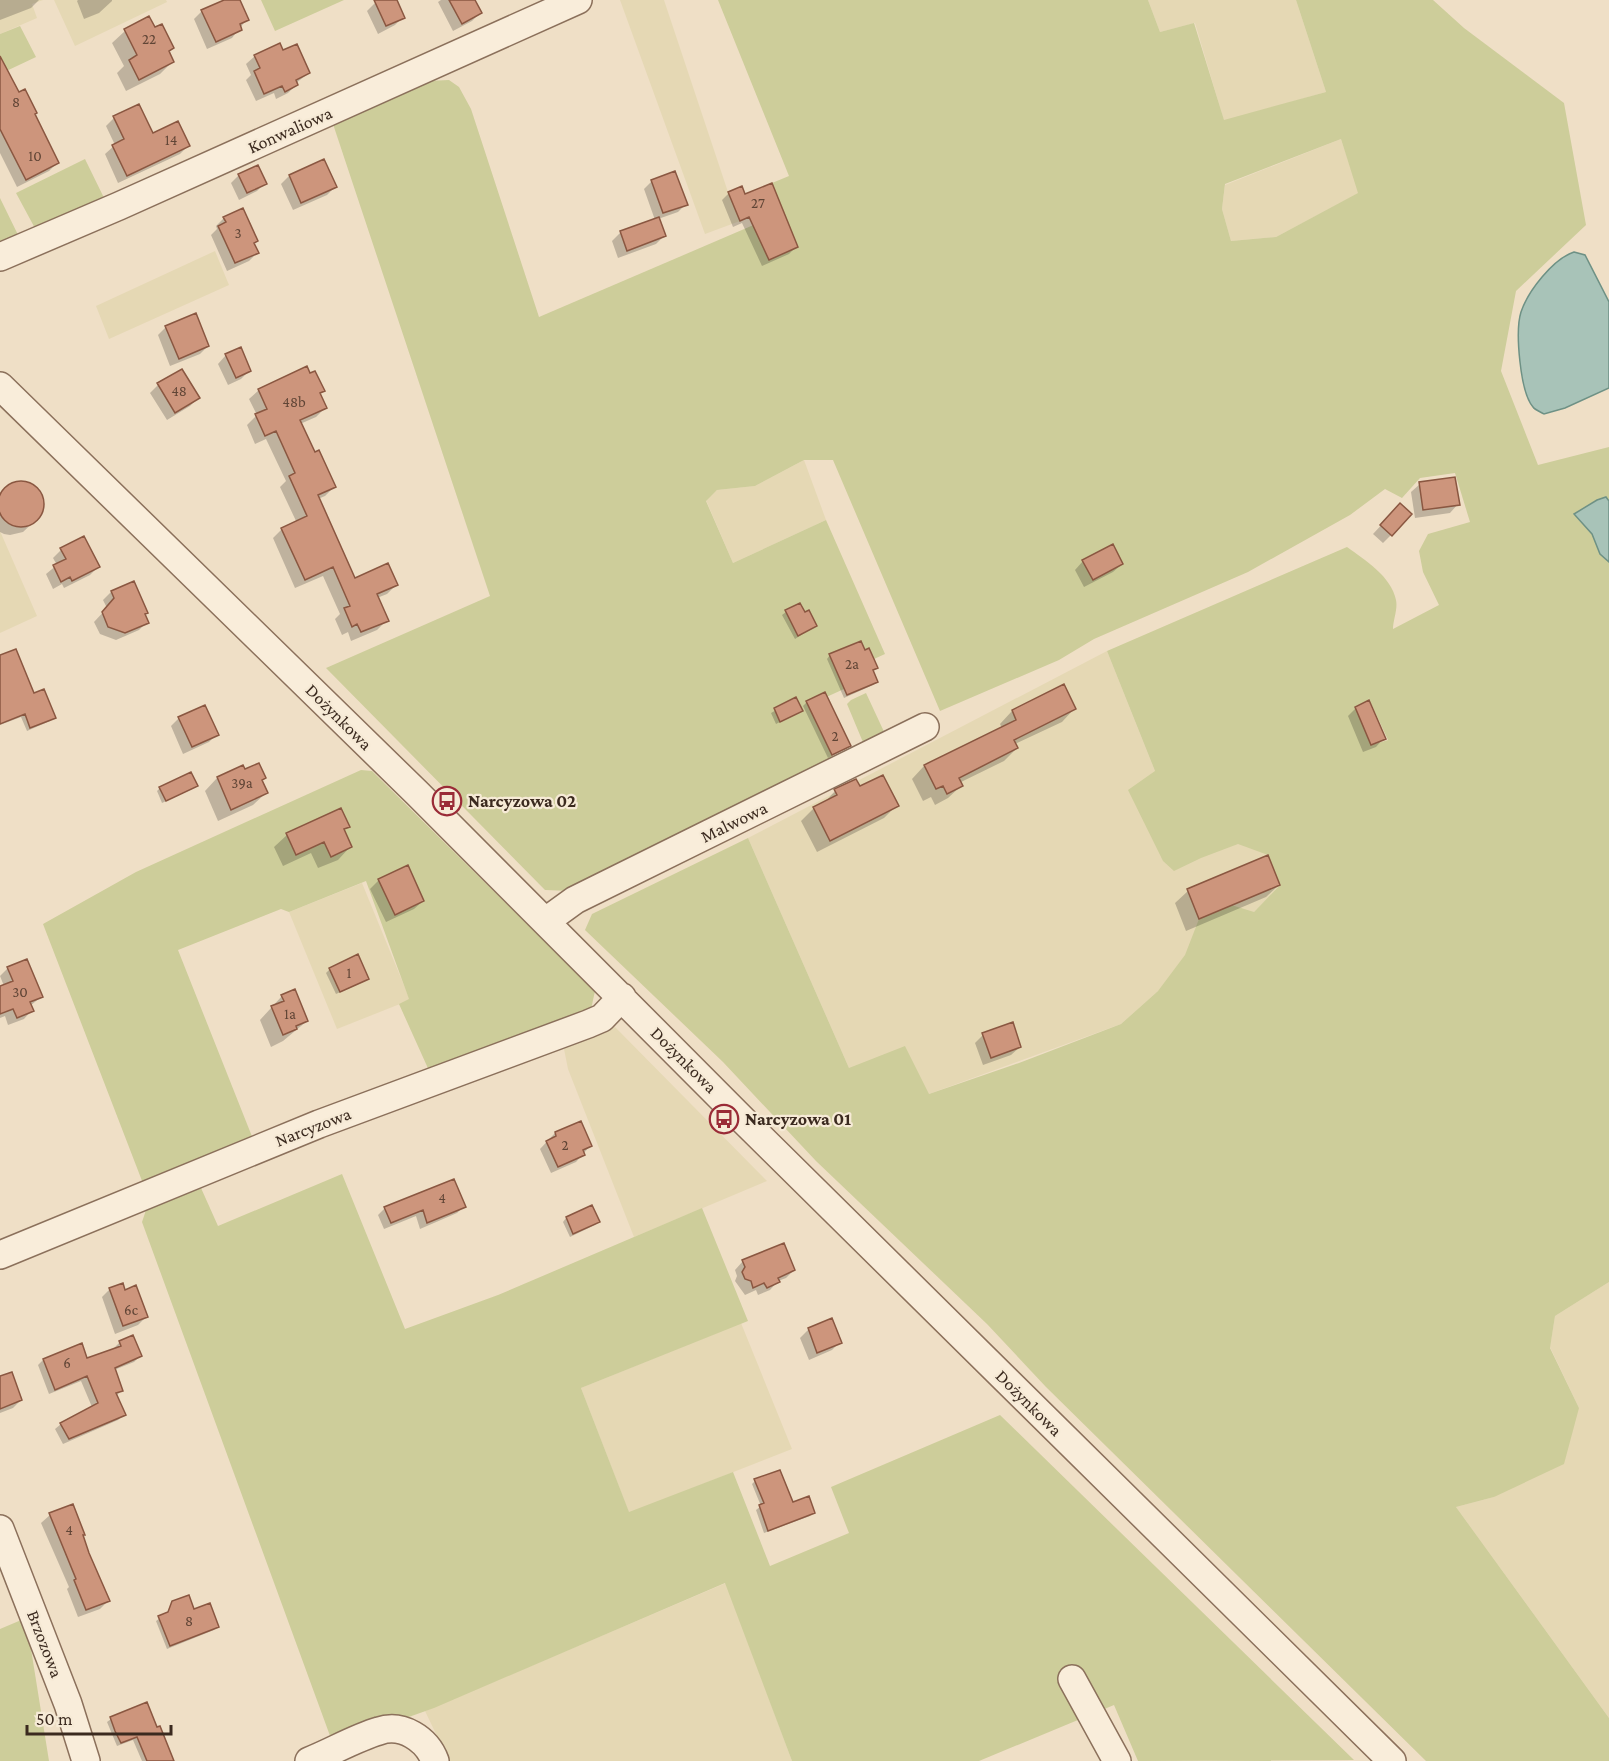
<svg xmlns="http://www.w3.org/2000/svg" width="1609" height="1761" viewBox="0 0 1609 1761" font-family="'Crimson Pro',serif">
  <style>
    .farmland { fill: #e5d8b4 }
    .green { fill: #cdcd9a; fill-rule: evenodd }
    .water { fill: #a8c3b8; stroke: #6e9185; stroke-width: 1.5 }
    .shadow { fill: #0003 }
    .building { fill: #cd957c; stroke: #8a5741; stroke-width: 1.5 }
    .lines { fill: none; stroke-linecap: round; stroke-linejoin: round }
    .minor-casing { stroke: #8b705b; stroke-width: 30 }
    .minor { stroke: #f9edda; stroke-width: 27 }
    .labels { text-anchor: middle; stroke-width: 4.5; stroke-linejoin: round; paint-order: stroke }
    .number-label { font-size: 15px; fill: #604536 }
    .street-label { font-size: 18px; fill: #3b2a1f; stroke: #f6ead6 }
    .poi-label { font-size: 18px; font-weight: bold; fill: #3b2a1f; stroke: #f6ead6; text-anchor: start }
  </style>
  <rect width="100%" height="100%" fill="#efdfc6"/>
  <path class="farmland" d="M0,0H43L32,4L37,18L0,34Z
    M54,0H166L167,2L75,46Z
    M620,0H664L728,192L740,221L705,234Z
    M1148,0H1296L1326,92L1224,121L1195,23L1160,32Z
    M1341,139L1359,193L1276,237L1231,241L1222,209L1225,185Z
    M215,251L229,285L109,339L96,306Z
    M804,460L826,520L733,563L706,500L717,490L755,486Z
    M0,531L37,616L0,633Z
    M1107,651L1155,771L1268,855L1280,885L1254,912L1158,991L1121,1024L929,1094L849,1068L748,838Z
    M362,883L410,1000L337,1029L289,912Z
    M615,1027L767,1181L634,1237L568,1069L564,1049Z
    M1609,1282V1718L1456,1507L1494,1497L1579,1408L1550,1347L1555,1316Z
    M741,1323L792,1449L629,1513L581,1388Z
    M726,1583L792,1761H449L425,1711Z"/>
  <path class="green" d="M261,0H344L275,31Z
    M718,0H1148L1160,32L1194,23L1224,120L1326,92L1296,0H1433L1464,28L1564,103L1586,225L1516,291L1501,371L1538,465L1609,447V1282L1555,1316L1550,1348L1579,1408L1564,1464L1494,1497L1456,1507L1609,1718V1761H1426L1046,1387L987,1324L816,1161L723,1062L585,930L592,914L748,838L849,1068L905,1046L929,1094L1019,1063L1121,1024L1158,991L1185,955L1199,919L1228,904L1254,912L1280,885L1268,855L1238,844L1201,858L1174,871L1163,861L1128,790L1155,771L1107,651L1347,547C1365,560 1391,576 1396,600C1398,609 1393,620 1393,629L1439,605L1423,572L1419,551L1428,534L1470,522L1455,473L1420,478L1402,498L1385,489L1350,515L1248,572L1094,639L1059,660L940,711L833,460H804L755,486L717,490L706,501L733,563L826,520L885,654L874,659L869,648L865,650L860,641L829,654L844,689L822,699L812,708L815,721L835,761L571,891L545,890L326,668L490,596L332,121L428,81L449,80L459,87L471,109L539,317L784,212L772,183L789,176ZM1341,139L1358,193L1276,237L1231,241L1222,209L1225,184ZM1368,697L1388,740L1371,745L1355,707L1369,700Z
    M20,26L36,57L0,74V34Z
    M85,159L106,202L37,232L16,193Z
    M0,198L21,241L0,250Z
    M866,693L886,736L865,747L847,704L851,700Z
    M361,770L372,771L595,991L590,1014L431,1075L399,1004L409,999L366,881L289,912L281,909L178,950L253,1139L144,1186L43,924L136,872Z
    M342,1174L405,1329L498,1295L702,1208L748,1321L581,1388L629,1512L733,1472L770,1566L849,1533L831,1487L1000,1415L1354,1760L1138,1761L1114,1705L979,1761H792L725,1583L434,1708L333,1744L142,1222L146,1210L201,1188L218,1226Z
    M26,1618L49,1761H0V1629Z"/>
  <path class="water" d="M1574,252L1585,255L1609,302V388L1565,408L1544,414C1541,412 1535,410 1533,407C1520,392 1515,331 1521,312C1528,291 1553,259 1574,252Z
    M1606,497L1609,501V562L1600,554L1592,534L1574,514L1597,500Z"/>
  <path class="shadow" d="M0,0H39L31,8L0,20Z
    M78,0H112V1L99,13L84,19L77,1Z
    M233,0H239L247,19L232,38L207,49L194,19L202,11Z
    M382,0H395L403,17L395,25L378,34L367,11L375,3Z
    M441,0H474L480,13L472,21L453,31L438,2Z
    M154,29L172,48L168,52L173,61L160,74L126,91L117,73L124,66L112,43L125,31Z
    M282,52L309,73L296,83V85L288,93L276,99L274,93L256,101L246,80L251,75L246,64L255,56Z
    M0,82L19,94L33,114L58,162L49,171L17,187L0,153Z
    M138,106L152,135L188,146L180,154L118,183L105,154L115,145L106,126L114,118Z
    M323,161L335,187L327,195L293,210L281,184L289,176Z
    M239,175L265,183L257,191L239,200L231,183Z
    M652,181L686,204L678,212L658,219L664,236L656,244L618,258L612,241L620,233L655,220L644,189Z
    M729,193L797,246L789,254L762,266L742,223L733,227L722,200Z
    M224,218L253,244L257,253L249,261L227,271L211,235L217,229L216,226Z
    M166,327L208,346L200,354L170,366L158,335Z
    M226,355L249,371L241,379L228,385L218,364Z
    M158,385L198,398L190,406L167,420L150,393Z
    M259,390L323,391L319,394L325,408L316,417L300,424L334,487L325,496L318,499L355,579L396,585L387,594L377,598L387,620L377,630L351,641L348,632L342,635L335,619L340,614L323,576L295,588L273,538L282,529L297,523L280,487L286,481L266,439L255,444L247,425L257,415L249,399Z
    M18,482L31,485L40,495L42,509L39,517L23,532L10,535L4,534L0,532V494L12,484Z
    M1420,484L1458,504L1450,513L1415,518L1411,492Z
    M1400,505L1391,535L1383,543L1373,534Z
    M61,550L98,567L90,575L64,588L62,584L53,589L46,574L57,565L53,558Z
    M1083,561L1122,564L1113,572L1084,587L1075,570Z
    M133,583L147,622L139,630L116,640L100,634L94,622L107,608L103,600L111,592Z
    M786,612L815,626L795,639L782,615Z
    M830,655L876,668L872,672L876,682L873,685L844,698L827,659Z
    M0,657L54,717L50,721L27,731L21,717L0,725Z
    M1063,687L1074,709L1062,722L1015,744L1017,748L1004,761L959,783L961,786L948,798L935,805L931,797L923,801L912,779L924,766L1002,728L1000,724L1012,711Z
    M796,699L801,711L776,724L771,713Z
    M807,702L849,746L846,749L828,758L803,706Z
    M1356,708L1384,738L1376,747L1363,752L1348,716Z
    M179,718L217,734L209,742L183,754L171,726Z
    M243,767L244,771L261,781L266,793L253,805L218,821L205,791L217,778Z
    M196,786L192,789L162,803L157,791L160,788Z
    M860,788L897,805L884,818L817,852L801,821L814,808L823,804L835,791Z
    M348,826L343,831L350,847L338,860L318,868L311,853L283,866L274,847L287,835Z
    M1267,857L1279,885L1266,897L1186,931L1175,903L1188,891Z
    M407,867L423,901L414,909L386,922L370,889L378,881Z
    M358,956L367,978L363,982L336,994L326,973L330,969Z
    M8,968L41,997L30,1006L32,1010L24,1019L8,1025L5,1016L0,1018V988L4,986L0,976Z
    M282,996L307,1021L283,1041L271,1047L260,1020Z
    M983,1035L1020,1047L1011,1055L983,1065L975,1043Z
    M555,1133L590,1146L576,1162L551,1173L540,1149Z
    M464,1206L457,1213L420,1229L416,1216L384,1229L378,1215L385,1208Z
    M592,1207L599,1222L595,1225L570,1237L563,1222L566,1218Z
    M743,1261L794,1270L786,1278L778,1281L770,1290L758,1295L756,1290L745,1295L735,1281L737,1276L735,1270Z
    M110,1289L124,1292L146,1317L138,1325L115,1334L102,1297Z
    M831,1320L840,1342L832,1350L809,1360L800,1338L808,1330Z
    M120,1342L140,1356L134,1362L114,1370L121,1391L116,1396L124,1414L118,1420L63,1444L55,1429L61,1424L92,1407L81,1381L49,1394L38,1365L43,1360H87L115,1350L114,1348Z
    M0,1378L21,1400L13,1408L0,1413Z
    M755,1481L792,1504L813,1512L810,1516L764,1533L756,1510L761,1506L752,1484Z
    M72,1506L81,1536L108,1601L100,1609L78,1617L67,1589L69,1587L41,1523L50,1515Z
    M173,1603L194,1611L217,1626L214,1630L167,1649L156,1621L166,1614Z
    M111,1719L156,1729L170,1761H142L133,1740L117,1746L107,1722Z"/>
  <path class="building" d="M224,0H240L249,20L240,24L242,30L216,42L201,10Z
    M374,0H397L405,18L386,26Z
    M449,0H475L482,13L462,24Z
    M149,16L155,27L162,24L174,48L169,51L174,62L139,80L129,60L137,55L124,29Z
    M280,43L283,50L297,44L310,73L296,80L298,85L285,92L282,86L264,94L254,71L260,68L254,55Z
    M0,56L19,92L25,89L37,113L35,114L59,163L26,180L0,129Z
    M139,104L153,133L178,121L190,146L127,176L112,145L124,139L113,116Z
    M324,159L337,187L301,203L289,175Z
    M258,165L267,184L247,193L238,174Z
    M675,171L688,205L663,213L651,180Z
    M772,183L798,247L769,260L749,217L740,221L728,192L742,186L745,194Z
    M243,208L258,241L254,243L259,253L235,263L218,226L226,222L223,217Z
    M659,217L666,236L627,251L620,231Z
    M196,313L209,346L179,359L165,326Z
    M241,347L251,371L236,378L225,354Z
    M307,366L310,373L315,371L325,391L320,393L327,408L300,420L315,452L319,450L336,487L318,495L355,578L388,563L398,585L377,594L389,621L361,632L357,624L352,627L344,608L350,606L333,567L305,580L281,528L307,516L289,476L295,473L276,431L265,436L255,414L267,409L258,389Z
    M182,369L200,398L175,413L157,383Z
    M1455,477L1460,505L1423,510L1419,482Z
    M-2 504a23 23 0 1 1 46 0a23 23 0 1 1-46 0Z
    M1400,503L1412,514L1392,536L1380,525Z
    M84,536L100,567L72,581L70,577L61,582L53,565L66,559L60,548Z
    M1113,544L1123,564L1093,580L1082,560Z
    M134,581L148,613L145,614L149,623L125,633L108,627L102,612L114,598L111,591Z
    M800,603L805,612L809,610L817,626L798,636L785,610Z
    M861,641L865,650L869,648L874,659L878,668L873,670L878,682L847,695L829,654Z
    M16,649L34,693L44,689L56,718L30,728L25,714L0,724V655Z
    M1064,684L1076,709L1014,740L1018,748L959,778L963,786L947,794L943,786L936,789L924,765L1016,720L1012,710Z
    M825,692L851,746L832,755L806,701Z
    M796,697L803,711L780,722L774,708Z
    M1369,700L1386,739L1371,745L1355,707Z
    M205,705L219,735L192,747L178,717Z
    M259,763L266,778L262,780L268,793L231,810L217,777L243,765L245,769Z
    M191,772L198,786L166,801L159,787Z
    M883,775L899,806L830,841L813,807L837,795L834,789L856,779L860,786Z
    M341,808L350,827L344,829L352,847L331,857L324,842L296,855L286,833Z
    M1268,855L1280,885L1199,919L1187,889Z
    M408,865L424,901L395,915L378,879Z
    M358,954L369,979L340,992L329,968Z
    M27,959L43,997L30,1002L34,1011L17,1018L13,1009L0,1014V986L13,981L7,967Z
    M295,989L308,1021L296,1026L297,1029L283,1035L271,1006L284,1001L281,995Z
    M1013,1022L1021,1047L991,1058L982,1033Z
    M581,1121L592,1146L583,1150L585,1155L558,1167L546,1141L556,1136L555,1132Z
    M454,1179L466,1207L427,1223L423,1210L391,1223L384,1207Z
    M592,1205L600,1222L573,1234L566,1217Z
    M784,1243L795,1270L778,1278L780,1282L767,1288L764,1283L753,1288L751,1281L745,1279L742,1272L745,1267L742,1260Z
    M123,1283L125,1290L136,1285L148,1317L123,1326L109,1288Z
    M832,1318L842,1343L817,1353L808,1328Z
    M133,1335L142,1356L115,1368L123,1391L116,1393L126,1415L69,1439L60,1423L98,1403L87,1376L55,1390L43,1359L82,1343L87,1358L121,1346L119,1341Z
    M12,1372L22,1400L0,1409V1376Z
    M780,1470L793,1502L809,1496L815,1513L768,1531L759,1505L764,1503L754,1479Z
    M73,1504L85,1535H83L89,1553L110,1601L86,1610L74,1580L76,1579L49,1513Z
    M189,1595L194,1609L210,1603L219,1627L170,1646L158,1616L168,1612L172,1601Z
    M147,1702L157,1727L160,1726L174,1761H147L137,1737L121,1743L115,1731L110,1717Z"/>
  <g class="lines">
    <g class="minor-casing">
      <path id="minor" d="M0,257L119,206L578,0
        M0,386L417,793L743,1120L1392,1761
        M546,921L575,900L925,727
        M0,1255L319,1124L588,1024L602,1018L622,997
        M0,1529L68,1704L86,1761
        M1072,1679L1117,1761
        M309,1761C332,1752 355,1738 379,1731C402,1723 427,1739 435,1761"/>
    </g>
    <use href="#minor" class="minor"/>
  </g>
  <defs>
    <g id="bus-ring" transform="scale(1.5)"><circle r="9.5" fill="#f6ead6" stroke="#9a2b37" stroke-width="1.5"/><path d="M-5-6H5V4H4V6H2V4H-2V6H-4V4H-5ZM-3.5-4V0h7V-4ZM-3.5 1.2v1.5H-2V1.2ZM2 1.2v1.5H3.5V1.2Z" fill="#9a2b37"/></g>
  </defs>
  <g fill-rule="evenodd">
    <use href="#bus-ring" x="447" y="801"/>
    <use href="#bus-ring" x="724" y="1119"/>
  </g>
  <g class="labels">
    <g class="number-label">
      <text x="149" y="44">22</text>
      <text x="16" y="107">8</text>
      <text x="171" y="145">14</text>
      <text x="35" y="161">10</text>
      <text x="758" y="208">27</text>
      <text x="238" y="238">3</text>
      <text x="179" y="396">48</text>
      <text x="294" y="407">48b</text>
      <text x="852" y="669">2a</text>
      <text x="835" y="741">2</text>
      <text x="242" y="788">39a</text>
      <text x="349" y="978">1</text>
      <text x="20" y="997">30</text>
      <text x="290" y="1019">1a</text>
      <text x="565" y="1150">2</text>
      <text x="442" y="1203">4</text>
      <text x="131" y="1315">6c</text>
      <text x="67" y="1368">6</text>
      <text x="69" y="1535">4</text>
      <text x="189" y="1626">8</text>
    </g>
    <g class="street-label">
      <text transform="translate(290 130) rotate(-24)" y="6">Konwaliowa</text>
      <text transform="translate(339 717) rotate(45)" y="6">Dożynkowa</text>
      <text transform="translate(734 822) rotate(-26)" y="6">Malwowa</text>
      <text transform="translate(684 1060) rotate(45)" y="6">Dożynkowa</text>
      <text transform="translate(313 1127) rotate(-21)" y="6">Narcyzowa</text>
      <text transform="translate(1029 1403) rotate(45)" y="6">Dożynkowa</text>
      <text transform="translate(45 1644) rotate(69)" y="6">Brzozowa</text>
    </g>
    <g class="poi-label">
      <text x="468" y="807">Narcyzowa 02</text>
      <text x="745" y="1125">Narcyzowa 01</text>
    </g>
  </g>
  <path d="M27 1725v9h144v-9" fill="none" stroke="#3b2a1f" stroke-width="3"/>
  <text x="36" y="1725" font-size="18" fill="#3b2a1f" stroke="#f6ead6" stroke-width="4.5" paint-order="stroke">50 m</text>
</svg>
